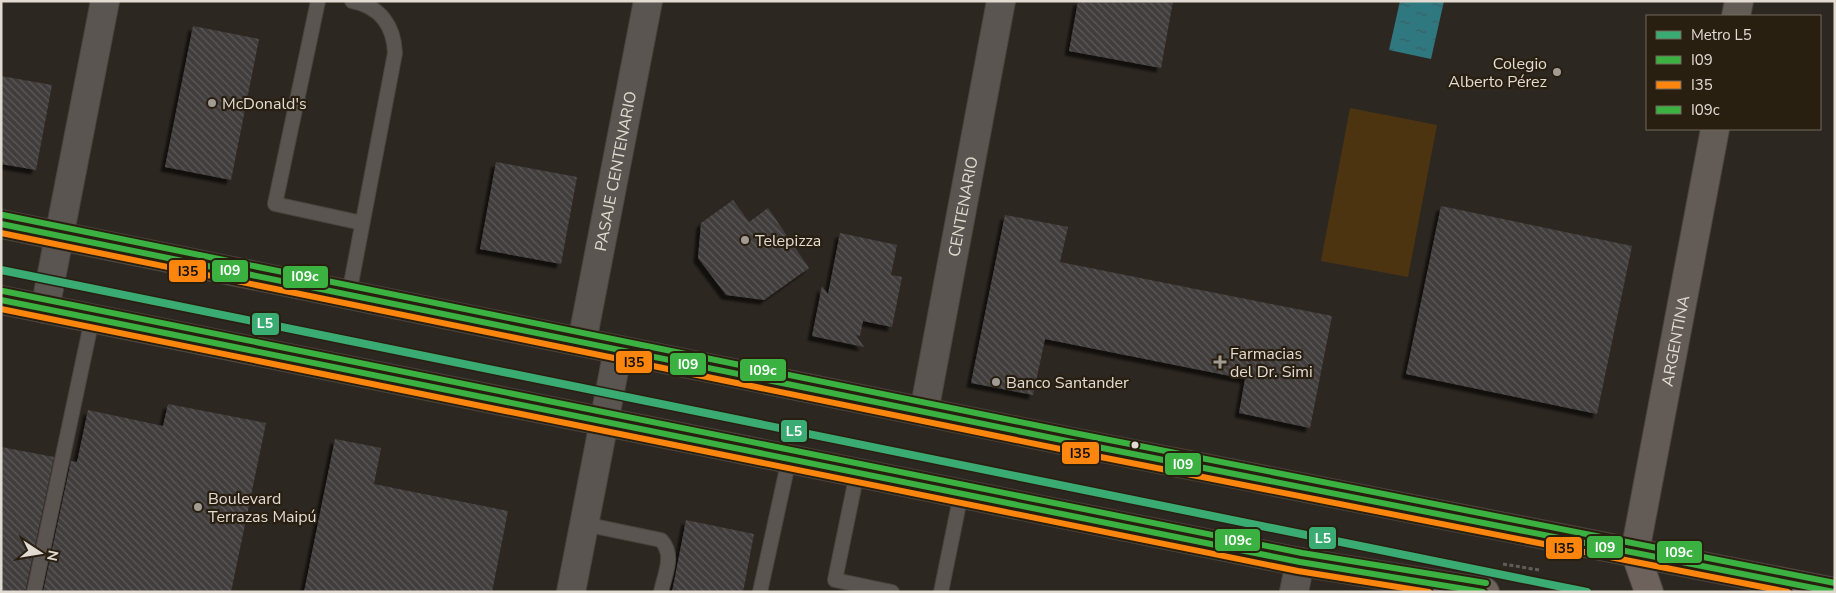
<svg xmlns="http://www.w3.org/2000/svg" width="1836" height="593" viewBox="0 0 1836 593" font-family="'Nunito Sans',sans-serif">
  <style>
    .grass { fill: #4d3411 }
    .water { fill: url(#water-ripples) }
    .building { fill: url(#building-back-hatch); filter: url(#shadow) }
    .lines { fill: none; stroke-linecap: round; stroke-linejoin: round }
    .service-casing { stroke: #4a443f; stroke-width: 16 }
    .minor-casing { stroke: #4a443f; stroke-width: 30 }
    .tertiary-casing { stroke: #4a443f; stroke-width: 30 }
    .secondary-casing { stroke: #4a443f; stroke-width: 30 }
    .primary-casing { stroke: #4a443f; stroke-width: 30 }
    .path { stroke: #615d57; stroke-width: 3; stroke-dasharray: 4 2.5; stroke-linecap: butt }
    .service { stroke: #5a5550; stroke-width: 14 }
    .minor { stroke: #5a5550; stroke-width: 28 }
    .tertiary { stroke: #5a5550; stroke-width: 28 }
    .secondary { stroke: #635c56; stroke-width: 28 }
    .primary { stroke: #6d625c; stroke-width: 28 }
    .bus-1-casing { stroke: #291f11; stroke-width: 10 }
    .bus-2-casing { stroke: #291f11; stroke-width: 10 }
    .bus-3-casing { stroke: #291f11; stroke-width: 10 }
    .bus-1 { stroke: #3ab140; stroke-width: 6 }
    .bus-2 { stroke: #fc850d; stroke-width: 6 }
    .bus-3 { stroke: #3ab140; stroke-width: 6 }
    .metro-1-casing { stroke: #291f11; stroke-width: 11 }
    .metro-1 { stroke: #3aab72; stroke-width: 8 }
    .poi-dot { fill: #a39c94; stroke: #291f11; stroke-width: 2 }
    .bus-dot { fill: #e2dbd2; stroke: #291f11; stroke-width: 2 }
    .labels { text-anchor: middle; stroke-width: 4.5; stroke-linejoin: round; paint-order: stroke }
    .poi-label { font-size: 16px; fill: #e2dbd2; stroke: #291f11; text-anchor: start }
    .street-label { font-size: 16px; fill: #e2dbd2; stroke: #291f11 }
    .line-badge { stroke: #291f11; stroke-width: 2 }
    .badge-label { font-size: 14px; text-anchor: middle; font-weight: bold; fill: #fff }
    .pale-badge-label { font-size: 14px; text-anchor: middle; font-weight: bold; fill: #111 }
  </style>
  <defs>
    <pattern id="water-ripples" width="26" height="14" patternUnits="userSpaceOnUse" patternTransform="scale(1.25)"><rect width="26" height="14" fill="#307880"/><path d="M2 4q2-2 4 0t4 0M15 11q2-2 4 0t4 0" fill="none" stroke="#396063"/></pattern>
    <pattern id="building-back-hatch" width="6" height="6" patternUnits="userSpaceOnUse" patternTransform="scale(1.25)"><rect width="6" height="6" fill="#423e3e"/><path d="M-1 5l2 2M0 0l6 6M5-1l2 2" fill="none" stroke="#5d5959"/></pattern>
    <filter id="shadow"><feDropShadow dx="-4.5" dy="4.5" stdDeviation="1" flood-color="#0009"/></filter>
  </defs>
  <rect width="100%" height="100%" fill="#2d2721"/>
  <path class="grass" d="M1350,108L1437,125L1408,277L1321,261Z"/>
  <path class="water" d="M1400,1H1444L1431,59L1389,50Z"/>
  <path class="building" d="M1078,1H1173L1161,68L1069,51Z
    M193,26L259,39L231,180L165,167Z
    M1,76L52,85L36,170L1,164Z
    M496,162L577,177L561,264L480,249Z
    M733,200L749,222L768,208L809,268L764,300L726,295L698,258L701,223Z
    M1441,206L1632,246L1597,414L1406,374Z
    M1005,215L1068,227L1060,262L1332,316L1310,428L1239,413L1245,379L1045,339L1033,395L971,383Z
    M840,233L897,245L891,275L902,277L892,327L863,321L860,336L856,335L864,347L812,336L822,286L828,294Z
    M168,404L266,423L231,592H43L71,461L77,462L88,410L163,426Z
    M335,439L381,448L374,484L508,511L492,592H304Z
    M1,447L54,457L25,592H1Z
    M686,520L754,534L743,592H672Z"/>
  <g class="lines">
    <g class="service-casing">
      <path id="service" d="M318,1L275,204L362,223
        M349,294L395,53C394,26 380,6 352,1
        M857,473L835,580L892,592
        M584,524L661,540C675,555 665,573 661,592
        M34,592L92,319
        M760,592L789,459
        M941,592L961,494"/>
    </g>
    <g class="minor-casing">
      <g id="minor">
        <path id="s1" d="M582,342L648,1"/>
        <path id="s2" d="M924,412L1001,1"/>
        <path d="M1294,592L1300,562"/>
      </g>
    </g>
    <g class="tertiary-casing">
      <path id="tertiary" d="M45,309L105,1
        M571,592L618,350"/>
    </g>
    <g class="secondary-casing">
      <g id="secondary">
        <path d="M1736,16L1739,1"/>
        <path id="s3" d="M1635,552L1715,129"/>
      </g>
    </g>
    <g class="primary-casing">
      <path id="primary" d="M1,224L1072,442L1835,592
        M1,300L1300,562L1485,592
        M1635,552L1649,592"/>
    </g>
    <path class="path" d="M1503,564L1539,570"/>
    <use href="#service" class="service"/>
    <use href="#minor" class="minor"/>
    <use href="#tertiary" class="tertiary"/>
    <use href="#secondary" class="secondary"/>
    <use href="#primary" class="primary"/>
    <g class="bus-1-casing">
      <path id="bus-1" d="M1,224L1072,442L1834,592
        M1,300L1300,562L1483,592"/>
    </g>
    <g class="bus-2-casing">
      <path id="bus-2" d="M1,233L1070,451L1788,592
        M1,309L1298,571L1429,592"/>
    </g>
    <g class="bus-3-casing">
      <path id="bus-3" d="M3,215L1074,433L1835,583
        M3,291L1302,553L1486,583"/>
    </g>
    <use href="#bus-1" class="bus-1"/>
    <use href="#bus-2" class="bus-2"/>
    <use href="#bus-3" class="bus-3"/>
    <g class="metro-1-casing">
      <path id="metro-1" d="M1,270L1587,592"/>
    </g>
    <use href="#metro-1" class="metro-1"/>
  </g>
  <g class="poi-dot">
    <circle cx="1557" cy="72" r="5"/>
    <circle cx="212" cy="103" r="5"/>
    <circle cx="745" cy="240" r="5"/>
    <path d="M1217.5 354.5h5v5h5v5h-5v5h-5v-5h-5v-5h5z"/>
    <circle cx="996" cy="382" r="5"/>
    <circle cx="198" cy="507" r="5"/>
  </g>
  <circle class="bus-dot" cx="1135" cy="445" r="4.5"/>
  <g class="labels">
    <g class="poi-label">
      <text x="1547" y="69" text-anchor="end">Colegio<tspan x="1547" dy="18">Alberto Pérez</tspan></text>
      <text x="222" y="109">McDonald's</text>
      <text x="755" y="246">Telepizza</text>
      <text x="1230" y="359">Farmacias<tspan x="1230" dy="18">del Dr. Simi</tspan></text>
      <text x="1006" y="388">Banco Santander</text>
      <text x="208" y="504">Boulevard<tspan x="208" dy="18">Terrazas Maipú</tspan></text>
    </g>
    <g class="street-label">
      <text dy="6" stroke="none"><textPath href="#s1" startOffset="174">PASAJE CENTENARIO</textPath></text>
      <text dy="6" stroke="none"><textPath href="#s2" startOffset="209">CENTENARIO</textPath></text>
      <text dy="6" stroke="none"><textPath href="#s3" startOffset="215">ARGENTINA</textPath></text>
    </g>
  </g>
  <g class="line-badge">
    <rect x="211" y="259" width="38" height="24" rx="5" fill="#3ab140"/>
    <rect x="168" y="259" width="39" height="24" rx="5" fill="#fc850d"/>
    <rect x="282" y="265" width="47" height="24" rx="5" fill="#3ab140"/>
    <rect x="251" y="312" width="29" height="24" rx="5" fill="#3aab72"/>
    <rect x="615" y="350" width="38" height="24" rx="5" fill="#fc850d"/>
    <rect x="669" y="352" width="38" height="24" rx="5" fill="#3ab140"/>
    <rect x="739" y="358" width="48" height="24" rx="5" fill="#3ab140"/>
    <rect x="780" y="419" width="28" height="24" rx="5" fill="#3aab72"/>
    <rect x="1061" y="441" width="39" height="24" rx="5" fill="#fc850d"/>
    <rect x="1164" y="452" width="38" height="24" rx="5" fill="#3ab140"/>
    <rect x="1308" y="526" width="29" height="24" rx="5" fill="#3aab72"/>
    <rect x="1214" y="528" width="47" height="24" rx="5" fill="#3ab140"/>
    <rect x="1586" y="535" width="38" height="24" rx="5" fill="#3ab140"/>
    <rect x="1545" y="536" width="38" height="24" rx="5" fill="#fc850d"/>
    <rect x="1656" y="540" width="47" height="24" rx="5" fill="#3ab140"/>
  </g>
  <g class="badge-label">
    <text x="230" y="275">I09</text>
    <text x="305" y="281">I09c</text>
    <text x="265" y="328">L5</text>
    <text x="688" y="369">I09</text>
    <text x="763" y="375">I09c</text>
    <text x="794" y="436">L5</text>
    <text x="1183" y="469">I09</text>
    <text x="1323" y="543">L5</text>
    <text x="1238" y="545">I09c</text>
    <text x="1605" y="552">I09</text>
    <text x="1679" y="557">I09c</text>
  </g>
  <g class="pale-badge-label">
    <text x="188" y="276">I35</text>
    <text x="634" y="367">I35</text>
    <text x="1080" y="458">I35</text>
    <text x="1564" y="553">I35</text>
  </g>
  <rect width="1836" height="593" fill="none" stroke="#e2dbd2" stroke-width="5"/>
  <rect x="1646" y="15" width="175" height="115" fill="#291f11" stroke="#736a5e"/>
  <rect x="1656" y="31" width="25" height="8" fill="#3aab72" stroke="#736a5e"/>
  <text x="1691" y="40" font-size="15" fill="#e2dbd2">Metro L5</text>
  <rect x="1656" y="56" width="25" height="8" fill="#3ab140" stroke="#736a5e"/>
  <text x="1691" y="65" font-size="15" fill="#e2dbd2">I09</text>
  <rect x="1656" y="81" width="25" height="8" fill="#fc850d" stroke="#736a5e"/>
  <text x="1691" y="90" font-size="15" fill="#e2dbd2">I35</text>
  <rect x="1656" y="106" width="25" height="8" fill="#3ab140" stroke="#736a5e"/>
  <text x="1691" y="115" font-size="15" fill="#e2dbd2">I09c</text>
  <g transform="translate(40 553) rotate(102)" stroke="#291f11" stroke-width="4" paint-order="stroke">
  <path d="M0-4L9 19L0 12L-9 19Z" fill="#e2dbd2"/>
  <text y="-8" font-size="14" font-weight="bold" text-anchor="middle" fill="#e2dbd2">N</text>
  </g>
</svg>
